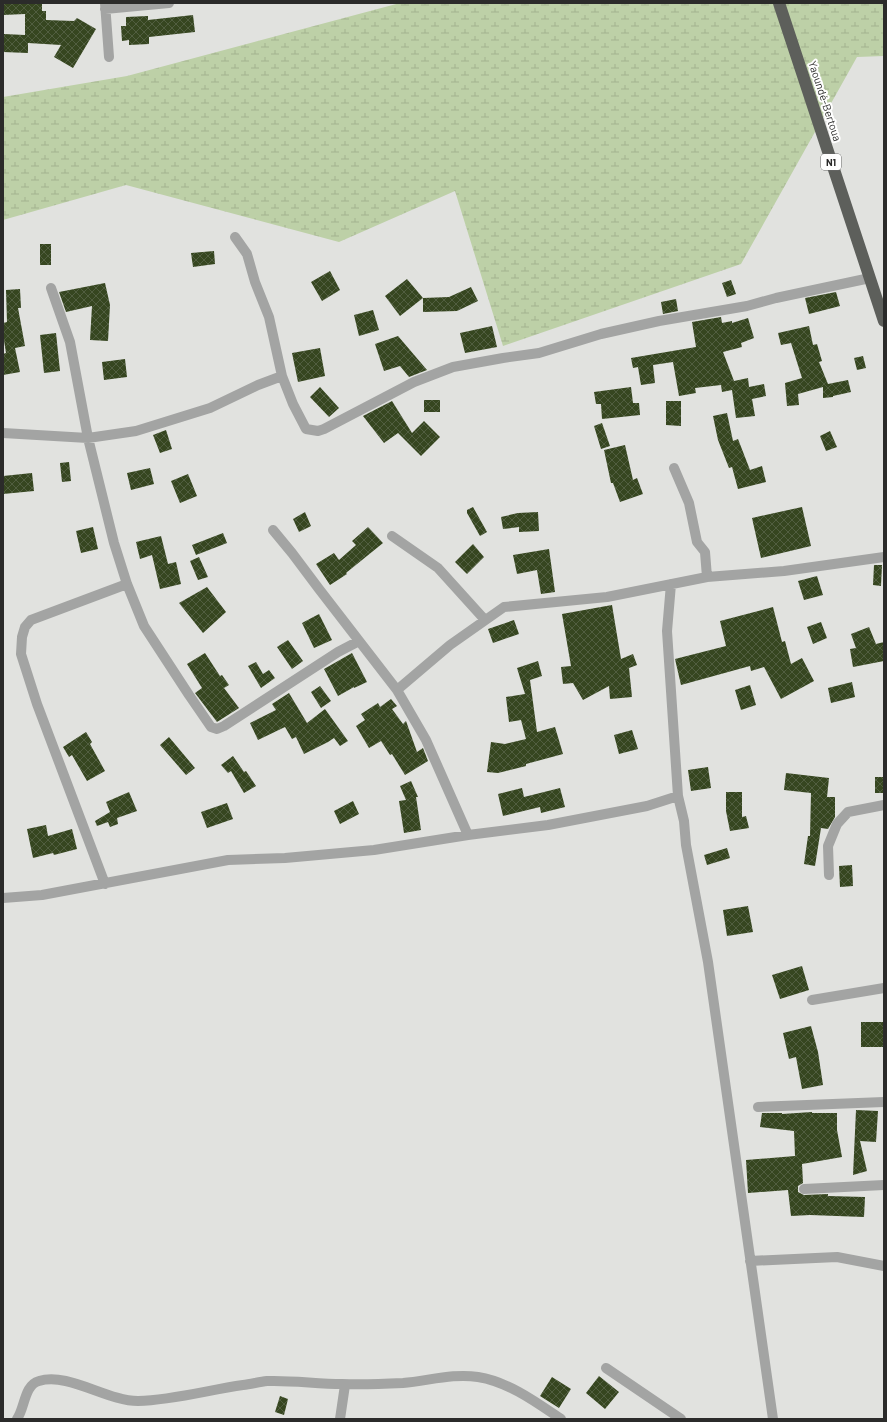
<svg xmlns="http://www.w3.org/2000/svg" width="887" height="1422" viewBox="0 0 887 1422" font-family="Barlow,sans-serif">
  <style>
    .wetland { fill: url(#wetland-marsh) }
    .building { fill: url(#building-cross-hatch) }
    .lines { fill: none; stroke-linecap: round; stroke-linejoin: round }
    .street { stroke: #a3a4a3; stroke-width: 10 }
    .highway { stroke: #5d5f5b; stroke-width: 12 }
    .labels { text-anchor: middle; stroke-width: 4; stroke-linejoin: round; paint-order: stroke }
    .shield { fill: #fff; stroke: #6b6b6a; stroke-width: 1 }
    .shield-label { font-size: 10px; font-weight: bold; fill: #2b2b2a }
    .street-label { font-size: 11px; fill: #2b2b2a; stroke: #fff }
  </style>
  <defs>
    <pattern id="wetland-marsh" width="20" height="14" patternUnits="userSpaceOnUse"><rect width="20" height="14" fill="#bdd0a7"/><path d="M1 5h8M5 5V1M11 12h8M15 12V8" fill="none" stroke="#a3b390"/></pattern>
    <pattern id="building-cross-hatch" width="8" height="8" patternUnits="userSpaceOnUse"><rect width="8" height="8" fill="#364620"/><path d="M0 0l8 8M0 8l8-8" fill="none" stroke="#515e40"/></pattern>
  </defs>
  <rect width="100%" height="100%" fill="#e1e2df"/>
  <path class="wetland" d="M400,3H884V56L857,57L741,264L503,346L455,191L339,242L126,185L3,220V97L127,76Z"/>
  <path class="building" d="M3,3H42V11H46V20L74,21L77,18L96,29L73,68L54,57L61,45L28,43V53L3,52L4,34L25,35V14L3,15Z
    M193,15L195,32L149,37V44L129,45V40L122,41L121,26H126V17L148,16V20Z
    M40,244H51V265H40Z
    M214,251L215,264L193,267L191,253Z
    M330,271L340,290L322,301L311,282Z
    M407,279L423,298L400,316L385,296Z
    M731,280L736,294L727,297L722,283Z
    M105,283L110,305L108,341L90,340L92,306L66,312L59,292Z
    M471,287L478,301L457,311L423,312V298L449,297Z
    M20,289L21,308H18L25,346L15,348L20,372L3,375V354L6,353L3,334V323L7,322L6,290Z
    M836,292L840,306L809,314L805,298Z
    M676,299L678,311L663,314L661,302Z
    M373,310L379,330L359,336L354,315Z
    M721,317L722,323L732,321V323L748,318L754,338L741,343L742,347L723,352L734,381L748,378L749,387L764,384L766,396L752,399L755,416L736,418L732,390L722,392L721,385L695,388L696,393L679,396L673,362L653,365L655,383L641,385L638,367L633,368L631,358L696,347L692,322Z
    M492,326L497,347L465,353L460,333Z
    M809,326L813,345L817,344L822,361L819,362L828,384L848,380L851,392L833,396V397L823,398V387L798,394L799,405L787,406L785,383L802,378L791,343L781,345L778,333Z
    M56,333L60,371L44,373L40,335Z
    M398,336L427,370L409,377L400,366L384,371L375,344Z
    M320,348L325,376L298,382L292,353Z
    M863,356L866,368L857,370L854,358Z
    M125,359L127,377L104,380L102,362Z
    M320,387L339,408L329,417L310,397Z
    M631,387L633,403H639L640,415L602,419L601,404H596L594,392Z
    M424,400H440V412H424Z
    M392,401L412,433L424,421L440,437L421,456L398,433L384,443L363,416Z
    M666,401H681V426L666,425Z
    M727,413L733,441L738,439L750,470L762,466L766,482L738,489L732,467L729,468L718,440L713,416Z
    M602,423L610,446L601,449L594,426Z
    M166,430L172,449L160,453L153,435Z
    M830,431L837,447L826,451L820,436Z
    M625,445L633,480L637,478L643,494L620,502L613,483H611L604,450Z
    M69,462L71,481L62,482L60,463Z
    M150,468L154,484L131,490L127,473Z
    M32,473L34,491L3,494V476Z
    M188,474L197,496L180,503L171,481Z
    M473,507L487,532L480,536L467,513V510Z
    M802,507L811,546L761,558L752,518Z
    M305,512L311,526L299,532L293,519Z
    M538,512L539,531L519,532V527L503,529L501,517L518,513Z
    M93,527L98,549L81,553L76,531Z
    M368,527L383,543L346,573L347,574L330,585L316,564L334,553L339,560L356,545L352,541Z
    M223,533L227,543L196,555L192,545Z
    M161,536L168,564L176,562L181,584L160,589L152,555L140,559L136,542Z
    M473,544L484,557L467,574L455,562Z
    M549,549L555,592L541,594L537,570L517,574L513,555Z
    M199,557L208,577L198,580L190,561Z
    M874,565H882L881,586L873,585Z
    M817,576L823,595L804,600L798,581Z
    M207,587L226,612L203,633L179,603Z
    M612,605L621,659L633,654L637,665L629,668L632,697L610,699L609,686L583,700L573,683L563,684L561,667L571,666L562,614Z
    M773,607L782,642L785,641L791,664L802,658L814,681L781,699L764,667L751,671L750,666L681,685L675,659L726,646L720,621Z
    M319,614L332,640L314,648L302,623Z
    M514,620L519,634L493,643L488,629Z
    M821,622L827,638L813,644L807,627Z
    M869,627L876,644L884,642V661L853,667L850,649L856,648L851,634Z
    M288,640L303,661L292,669L277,647Z
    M205,653L220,676L222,675L229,685L224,688L239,708L217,722L195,693L202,688L187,664Z
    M352,653L367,682L354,688V687L338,696L324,669Z
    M538,661L542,676L530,680L537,732L555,727L563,754L526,764V766L498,773L487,772L491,742L505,744L526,739L521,720L509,722L506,697L525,694L517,668Z
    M256,662L263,674L269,670L275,678L261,688L248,666Z
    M852,682L855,697L831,703L828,688Z
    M750,685L756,705L741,710L735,690Z
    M320,686L331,701L321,708L311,692Z
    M289,693L307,723L325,709L348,741L340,746L334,738L328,742L304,754L296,737L292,739L285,727L258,740L250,723L276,710L272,704Z
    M391,699L397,706L392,709L403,724L406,721L417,752L423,748L428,761L405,775L392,754L390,755L381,741L369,748L356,726L365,720L361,714L378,703L380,707Z
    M632,730L638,749L619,754L614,735Z
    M86,732L92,742L90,744L105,771L87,781L72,755L69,757L63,747Z
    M169,737L195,768L186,775L160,745Z
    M233,756L244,772L246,771L256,786L244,793L231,771L228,773L221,765Z
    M708,767L711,788L691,791L688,770Z
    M786,773L829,778L827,797H835V817L828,829L821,828L815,866L804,864L808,836H810L811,793L784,790Z
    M875,777H884V793H875Z
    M411,781L418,797H416L421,830L404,833L399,801L406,800L400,786Z
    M522,788L524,797L560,788L565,807L541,813L540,807L503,816L498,794Z
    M129,792L137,811L117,818L118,824L110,827L108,822L97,826L95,821L110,812L106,802Z
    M726,792H742V817L746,816L749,828L730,831L726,811Z
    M353,801L359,814L340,824L334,811Z
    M227,803L233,819L207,828L201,812Z
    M46,825L48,836L72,829L77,849L54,855L53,853L33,858L27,829Z
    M727,848L730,858L707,865L704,855Z
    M852,865L853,886L840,887L839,866Z
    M748,906L753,932L727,936L723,910Z
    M802,966L809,990L780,999L772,975Z
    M861,1022H884V1047H861Z
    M811,1026L818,1052L823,1085L802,1089L796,1057L789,1059L783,1033Z
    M856,1110L878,1111L876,1142L860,1141L867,1171L853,1175Z
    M812,1112V1113H837V1130L842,1157L802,1164L803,1183L798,1186V1192L804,1195L828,1194V1196L865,1197L864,1217L810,1215L791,1216L788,1190L748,1193L746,1160L795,1156L794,1131L760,1127L762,1113H782V1114Z
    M599,1376L619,1392L605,1409L586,1393Z
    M552,1377L571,1389L559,1408L540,1396Z
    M280,1396L288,1399L284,1415L275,1412Z"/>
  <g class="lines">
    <path class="street" d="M105,3L109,57
      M105,9L169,3
      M235,237L247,254L255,282L269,317L282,376L293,404L306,429L318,431L324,429L414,382L453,367L503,358L539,353L601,334L659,321L747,306L776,298L870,278
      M51,288L70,342L88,438L114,543L127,584L144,626L189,695L211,727L217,729L224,726L338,652L359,641
      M3,433L88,438L136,431L210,408L258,385L282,376
      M674,468L689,503L697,542L705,552L707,577
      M273,530L292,553L319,589L397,690L426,740L468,835
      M392,536L438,568L485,620
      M397,690L450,645L504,607L607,597L707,577L784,571L884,557
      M678,796L684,821L686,845L708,962L773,1419
      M829,875L828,846L837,824L848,812L884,805
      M105,884L37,704L21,654L22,637L25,627L31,620L127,584
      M3,898L42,895L228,860L285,858L374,850L468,835L548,825L647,806L678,796L667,631L671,584
      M812,1000L884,988
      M758,1107L884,1102
      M804,1189L884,1185
      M750,1261L837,1257L884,1266
      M606,1368L681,1419
      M17,1419C25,1408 24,1385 39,1381C68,1372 107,1401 138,1401C174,1400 208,1390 243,1385C251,1384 259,1382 267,1381C292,1380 317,1384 342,1384C362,1385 383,1384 403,1383C428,1381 453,1373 478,1377C509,1382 536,1402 561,1419
      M340,1419L345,1385"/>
    <path class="highway" d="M779,3L884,321"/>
  </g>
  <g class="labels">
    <rect class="shield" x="821" y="154" width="20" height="16" rx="3"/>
    <g class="shield-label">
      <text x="831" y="166">N1</text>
    </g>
    <g class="street-label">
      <text transform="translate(825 101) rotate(72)" y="4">Yaoundé-Bertoua</text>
    </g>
  </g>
  <rect width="887" height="1422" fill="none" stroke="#2b2b2a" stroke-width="8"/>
</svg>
